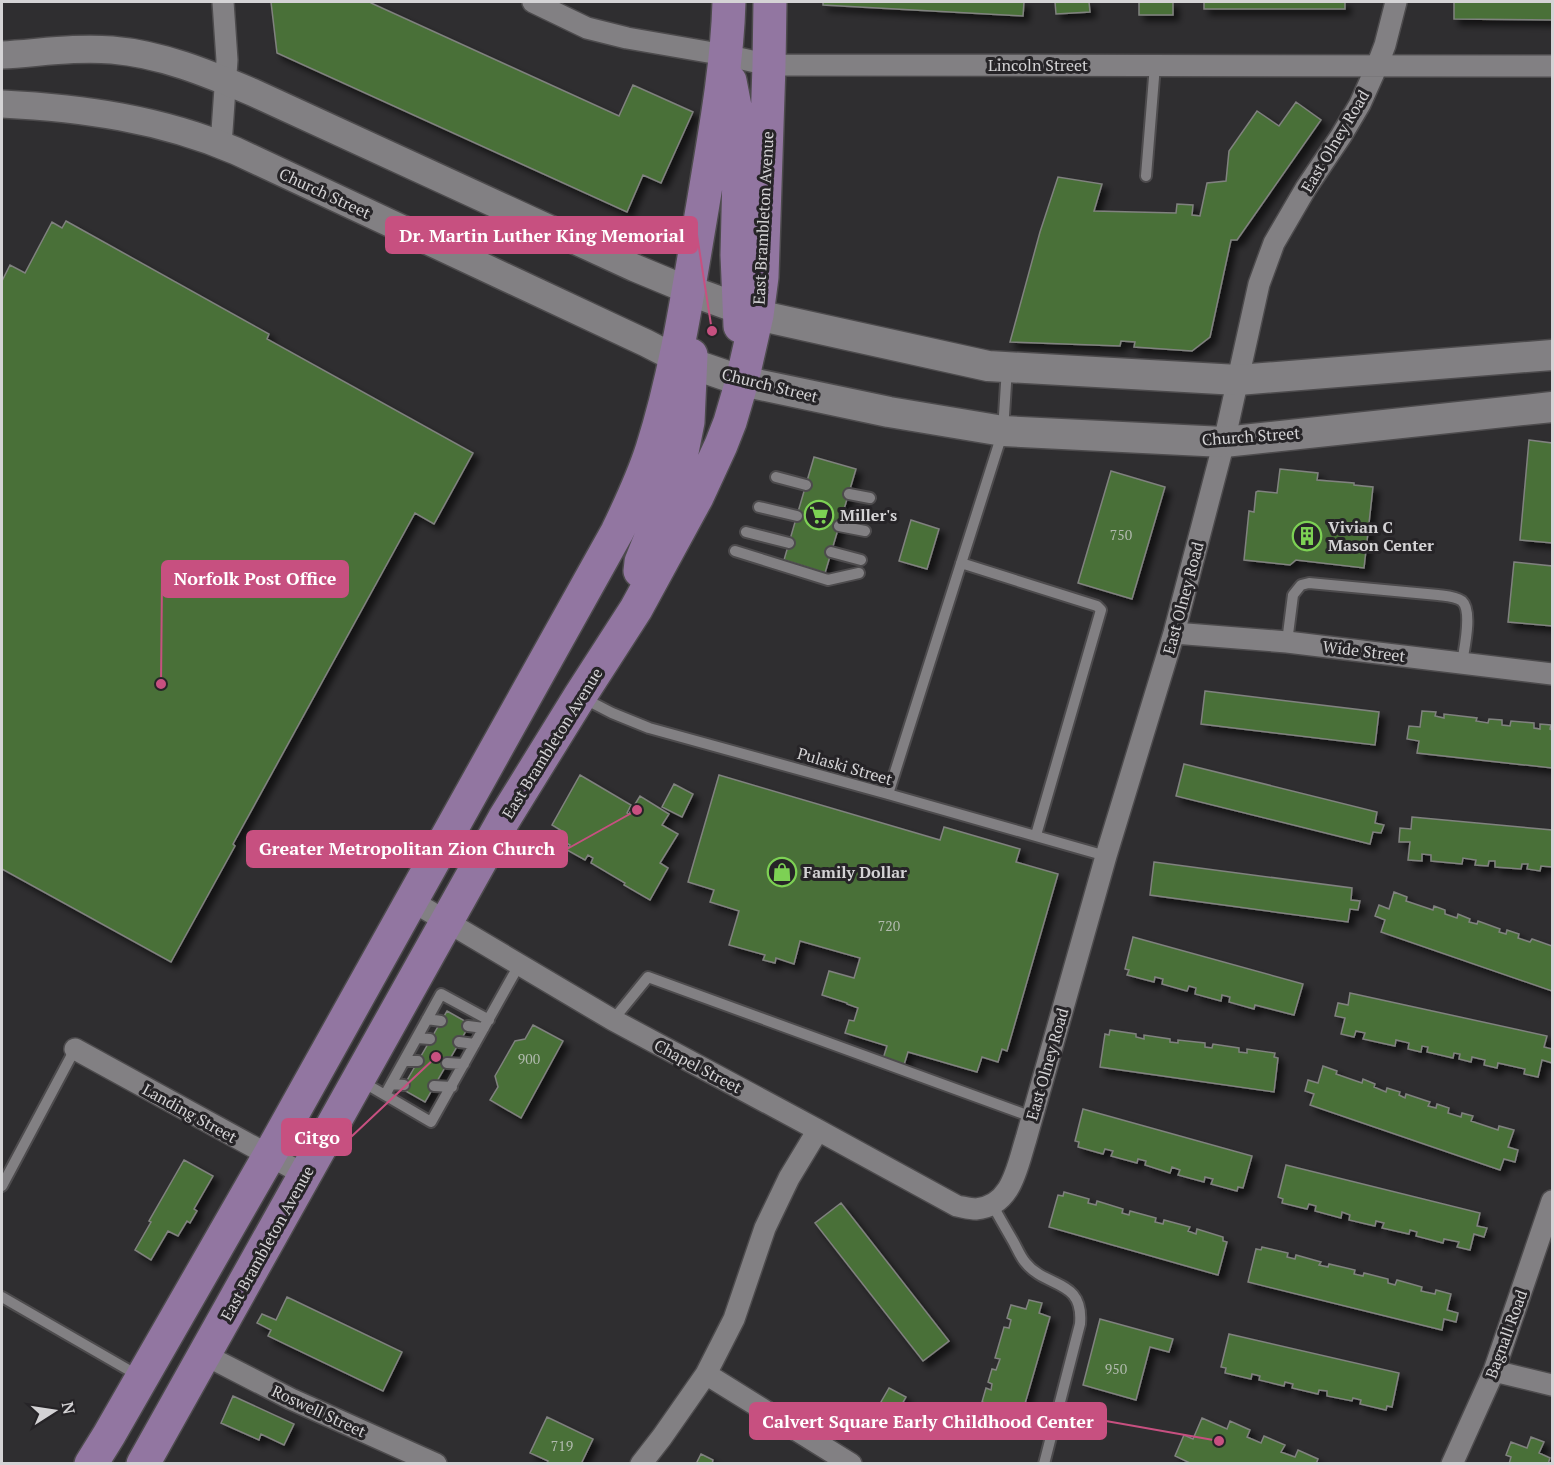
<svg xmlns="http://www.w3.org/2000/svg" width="1554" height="1465" viewBox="0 0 1554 1465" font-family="'PT Serif',serif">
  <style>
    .building { fill: #496f38; stroke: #80827f; stroke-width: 1.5; filter: url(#shadow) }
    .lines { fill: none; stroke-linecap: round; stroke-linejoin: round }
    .service-casing { stroke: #4d4b4d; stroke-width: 14 }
    .minor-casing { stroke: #4d4b4d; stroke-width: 24 }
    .tertiary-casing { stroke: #4d4b4d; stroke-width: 30 }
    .secondary-casing { stroke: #4d4b4d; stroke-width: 33 }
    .primary-casing { stroke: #4d4b4d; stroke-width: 36 }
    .service { stroke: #828083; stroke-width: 10 }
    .minor { stroke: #828083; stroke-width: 21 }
    .tertiary { stroke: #828083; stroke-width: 27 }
    .secondary { stroke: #828083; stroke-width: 30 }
    .primary { stroke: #9276a1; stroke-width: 33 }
    .labels { text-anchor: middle; stroke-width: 6; stroke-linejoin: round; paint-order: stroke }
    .number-label { font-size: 14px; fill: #b1baae }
    .street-label { font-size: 16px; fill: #d4d3d5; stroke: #262427 }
    .poi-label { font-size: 16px; font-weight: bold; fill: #d4d3d5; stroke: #262427; text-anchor: start }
    .leader { fill: none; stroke: #c75080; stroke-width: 2 }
    .callout-dot { fill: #c75080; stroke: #262427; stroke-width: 2 }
    .callout { fill: #c75080; stroke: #c75080; stroke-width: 2 }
    .callout-label { font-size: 18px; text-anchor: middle; font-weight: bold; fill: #fff }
  </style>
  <defs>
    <filter id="shadow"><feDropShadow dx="5.5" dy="5.5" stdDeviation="3" flood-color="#0009"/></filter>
  </defs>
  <rect width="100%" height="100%" fill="#2f2e30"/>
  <path class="building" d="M271,2H371V3L619,116L633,85L693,112L661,183L643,175L627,212L277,53Z
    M823,2H1024L1023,16L823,5Z
    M1055,2H1089L1090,12L1056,14Z
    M1139,2H1173V15H1139Z
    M1204,2H1345V9H1204Z
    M1454,2H1552V20L1454,19Z
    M1296,102L1321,120L1237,240H1231L1210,337L1192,351L1134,347L1135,342L1121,341L1120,346L1010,342L1040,232L1058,177L1102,184L1094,211L1176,213L1177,204L1193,205L1192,215L1200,216L1207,183L1226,181L1229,151L1257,111L1279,126Z
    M66,221L269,334L267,339L473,453L434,524L415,513L233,844L235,846L171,962L2,869V281L10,265L25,273L52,222L62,228Z
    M1529,440L1552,443V543L1520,540Z
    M814,457L856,469L825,573L784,560Z
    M1280,469L1318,473L1317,480L1354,483V485L1373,487L1364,568L1296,560L1290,565L1244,560L1249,511L1254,512L1256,492L1258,491L1277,493Z
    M1111,471L1165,487L1132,599L1078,583Z
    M911,520L939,529L927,569L899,561Z
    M1514,562L1552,566V626L1508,622Z
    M1205,691L1379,712L1375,745L1201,724Z
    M1422,711L1436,712L1435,716L1444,718V714L1477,718L1476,721L1488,723L1489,719L1502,720V725L1510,726L1511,721L1534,723V728L1540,729V724L1551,725L1550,729L1552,730V768L1417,753L1419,741L1407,739L1409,726L1420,727Z
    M1184,764L1377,812L1375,823L1384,825L1381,833L1373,832L1370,844L1176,796Z
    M580,775L631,805L627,813L629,814L640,796L669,814L662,825L678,834L660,863L668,868L650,900L624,885L625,883L591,863L593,858L588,855L585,860L567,850L570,845L558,838L562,831L552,825Z
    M719,775L940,840L944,827L1020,849L1016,862L1058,874L1007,1051L1002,1049L998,1062L982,1057L977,1072L908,1052L903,1068L882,1062L887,1046L845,1033L849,1020L854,1021L858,1008L847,1004V1003L822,995L829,971L854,978L860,958L800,941L794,964L776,958L775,963L763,960L765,955L729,945L739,911L710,902L714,890L688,882Z
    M674,784L693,794L682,817L662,807Z
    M1412,817L1552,830V867L1541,866L1540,871L1527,869L1528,864H1522L1521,869L1495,867V861H1489L1488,866L1475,865L1476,860L1463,858L1462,864L1431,861V855L1422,854V861L1408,860L1410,842H1399L1400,828L1411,829Z
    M1154,862L1352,888L1351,900L1360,901L1358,910L1350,909L1348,922L1150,895Z
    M1394,892L1407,897L1406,901L1433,910L1434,906L1445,910V914L1457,918L1458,914L1470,919L1469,922L1477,924L1478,921L1500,929L1499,932L1506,934L1507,930L1519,934L1518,938L1530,942L1532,939L1552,946V991L1381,932L1385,920L1375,916L1379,905L1389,909Z
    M1133,937L1303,984L1294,1015L1255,1005L1254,1009L1229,1002L1230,997L1222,995L1221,1001L1195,994L1196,988L1189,986L1187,991L1162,984L1163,979L1155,977L1154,982L1127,975L1129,970L1125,969Z
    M1350,993L1547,1036L1544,1047L1552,1049V1063L1542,1060L1538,1077L1524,1074L1525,1069L1498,1063L1497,1068L1484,1065L1485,1060L1472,1057L1471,1062L1459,1059L1460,1054L1454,1053L1453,1058L1427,1052L1428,1047L1422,1046L1421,1052L1408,1049L1409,1043L1396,1040L1395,1046L1363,1039L1365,1033L1356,1031L1354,1037L1341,1034L1345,1018L1335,1016L1338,1003L1348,1005Z
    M447,1011L470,1024L425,1102L402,1089Z
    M533,1025L563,1041L521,1118L490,1100L498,1087L495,1076L515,1041L525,1039Z
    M1110,1030L1136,1034V1037L1144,1039V1035L1170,1039V1042L1178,1043V1040L1205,1043V1047L1212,1048L1213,1044L1239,1048V1052L1247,1053V1049L1275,1053L1274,1057L1278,1058L1274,1092L1100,1067L1105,1034L1109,1035Z
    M1323,1066L1337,1071L1336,1074L1362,1083L1363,1079L1375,1084L1374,1087L1386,1092L1387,1088L1400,1092L1399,1095L1405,1098L1406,1094L1430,1102L1428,1106L1436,1108L1437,1104L1449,1108L1448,1113L1461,1117L1462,1113L1473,1116L1471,1121L1498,1130L1499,1126L1514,1130L1508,1147L1518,1150L1515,1162L1504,1159L1500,1170L1310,1105L1314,1094L1305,1091L1308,1080L1318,1083Z
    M1083,1109L1252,1156L1243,1188L1238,1187L1237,1191L1211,1184L1213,1179L1205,1177L1204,1182L1178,1175L1180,1170L1172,1167L1170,1173L1145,1165L1146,1161L1138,1159L1137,1163L1111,1156L1113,1151L1105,1149L1103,1154L1078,1147L1079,1142L1075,1141Z
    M184,1160L213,1176L194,1209L197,1211L190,1223L187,1221L178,1236L168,1231L151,1260L135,1250L151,1222L149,1221Z
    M1286,1165L1480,1213L1477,1226L1487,1228L1484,1237L1474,1234L1470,1250L1457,1247L1459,1242L1444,1239L1443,1243L1416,1236L1417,1232L1410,1230L1409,1234L1382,1228L1384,1223L1376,1221L1375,1226L1349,1220L1350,1215L1342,1212L1341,1218L1315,1211L1316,1206L1309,1204L1307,1209L1282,1203L1283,1199L1278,1197Z
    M1064,1192L1089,1199L1088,1203L1096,1205L1097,1201L1123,1209L1122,1213L1129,1215L1130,1211L1156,1218L1155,1222L1163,1224L1164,1220L1190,1227L1188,1231L1196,1234L1197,1229L1223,1237V1241L1227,1242L1218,1275L1049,1227L1058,1195L1063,1196Z
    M841,1203L949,1341L923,1361L815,1223Z
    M1262,1247L1288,1253L1287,1257L1295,1259L1296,1255L1321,1262L1319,1265L1328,1267L1329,1264L1355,1270L1354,1274L1363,1276L1364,1273L1388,1279V1283L1395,1285L1397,1280L1422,1287L1421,1291L1435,1294L1436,1290L1451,1294L1447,1310L1458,1313L1456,1322L1444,1319L1442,1330L1248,1282L1256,1249L1261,1250Z
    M287,1297L402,1352L383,1391L268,1336L271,1330L257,1323L262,1314L276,1320Z
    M1029,1300L1042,1303L1039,1313L1050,1317L1022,1414L982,1402L986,1388L991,1390L992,1384L988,1382L992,1369L996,1370L1000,1359L995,1358L1004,1327L1009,1328L1011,1320L1007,1318L1011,1305L1026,1309Z
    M1100,1319L1173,1339L1169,1352L1150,1347L1136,1400L1083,1385Z
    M1229,1334L1399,1373L1392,1407L1387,1406L1386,1410L1360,1404L1361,1400L1353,1398L1352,1401L1327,1396V1391L1319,1390L1318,1394L1292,1388L1293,1384L1285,1382L1284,1386L1259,1380L1260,1376L1252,1374L1251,1379L1225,1373L1226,1368L1221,1367Z
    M889,1388L906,1397L898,1411L881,1402Z
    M233,1396L294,1424L284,1445L261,1434L259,1440L221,1423Z
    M547,1417L593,1439L581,1464H547L548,1461L530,1453Z
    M1202,1418L1227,1429L1230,1421L1250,1430L1247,1437L1261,1443L1264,1436L1285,1445L1281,1452L1295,1457L1298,1450L1318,1459L1316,1464H1192L1175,1456L1184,1435L1193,1439Z
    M1531,1437L1544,1442L1539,1453L1550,1458L1548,1464H1509L1511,1457L1506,1455L1511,1442L1527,1448Z
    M701,1454L713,1460L712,1464H696Z"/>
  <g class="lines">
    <g class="service-casing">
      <path id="service" d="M1146,176L1155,65
        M776,477L806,485
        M849,494L870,498
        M759,507L797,516
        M839,526L865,531
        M746,532L789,543
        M735,551L828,580L859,573
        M831,552L861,560
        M961,563L1097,606L1101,610L1036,835
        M1287,642L1293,595L1301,585L1309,583L1438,595C1446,596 1455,596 1462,601C1473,611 1464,649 1462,663
        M583,698L612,713L649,728L888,794L1106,856
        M888,794L1003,431L1007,368
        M427,1019L441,1021
        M613,1020L648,977L1032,1117
        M468,1026L484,1028
        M417,1038L430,1039
        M459,1042L475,1044
        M404,1061H418
        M447,1063L464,1064
        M361,1081L431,1122L519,965
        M391,1084L404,1085
        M434,1086L452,1087
        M385,1095L441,994L489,1020
        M2,1186L75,1049
        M992,1204C999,1217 1006,1229 1013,1241C1017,1248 1020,1256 1025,1262C1046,1289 1084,1278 1080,1324L1044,1464
        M2,1297L139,1376"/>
    </g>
    <g class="minor-casing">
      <path id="minor" d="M533,2L587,28L627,38L725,55L769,65L1552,66
        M221,145L227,60L223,2
        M1174,633L1287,642L1552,674
        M412,901L613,1020L818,1130L957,1206C963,1207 970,1209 976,1209C1012,1206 1017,1167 1026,1139L1106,856L1174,633L1224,442L1259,284L1274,243L1306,188L1341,136L1360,104L1377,66L1385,45L1396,2
        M75,1049L305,1175
        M205,1355L291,1399L436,1464
        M1494,1371L1552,1385
        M706,1374L851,1464
        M641,1464L662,1437L706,1374L734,1319L765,1228L789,1178L818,1130
        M1452,1464L1494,1371L1552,1201"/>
    </g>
    <g class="tertiary-casing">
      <path id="tertiary" d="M2,55C38,53 75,47 112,50C161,54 207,73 252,92L635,268L688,290
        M2,104C83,108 161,119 236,151L646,343L675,358"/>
    </g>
    <g class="secondary-casing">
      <path id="secondary" d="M688,290L757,315L988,366L1238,380L1552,355
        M675,358L742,381L889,412L1003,431L1224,442L1552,407"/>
    </g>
    <g class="primary-casing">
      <path id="primary" d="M730,81L740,132L737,255L740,326
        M640,571L641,562L679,467L688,422L691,355
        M91,1464L109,1435L269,1156L617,532C630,505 643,477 652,449C677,371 689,285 703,204C714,137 727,69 729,2
        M143,1464L504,819L580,696L636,609L697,497L721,445L730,422L742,381L757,315L762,277L769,65L770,2"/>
    </g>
    <use href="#service" class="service"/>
    <use href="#minor" class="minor"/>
    <use href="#tertiary" class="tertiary"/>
    <use href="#secondary" class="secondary"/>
    <use href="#primary" class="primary"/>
  </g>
  <defs>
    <g id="supermarket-ring" transform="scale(1.5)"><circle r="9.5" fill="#262427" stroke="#7dd154" stroke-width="1.5"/><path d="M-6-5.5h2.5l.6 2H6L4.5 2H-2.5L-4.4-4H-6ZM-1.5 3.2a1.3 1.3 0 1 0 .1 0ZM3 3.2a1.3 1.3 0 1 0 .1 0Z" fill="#7dd154"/></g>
    <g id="building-ring" transform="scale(1.5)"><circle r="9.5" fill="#262427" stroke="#7dd154" stroke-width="1.5"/><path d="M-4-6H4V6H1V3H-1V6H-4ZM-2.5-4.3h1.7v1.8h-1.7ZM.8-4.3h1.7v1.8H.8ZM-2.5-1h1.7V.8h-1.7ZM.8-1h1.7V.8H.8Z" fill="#7dd154"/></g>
    <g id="shop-ring" transform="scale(1.5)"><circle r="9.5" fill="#262427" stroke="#7dd154" stroke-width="1.5"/><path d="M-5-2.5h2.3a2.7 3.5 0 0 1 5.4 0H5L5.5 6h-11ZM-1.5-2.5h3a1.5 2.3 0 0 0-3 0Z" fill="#7dd154"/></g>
  </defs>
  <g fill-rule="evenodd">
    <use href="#supermarket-ring" x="819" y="515"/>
    <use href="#building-ring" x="1307" y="536"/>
    <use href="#shop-ring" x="782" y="872"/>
  </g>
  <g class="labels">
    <g class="number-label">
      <text x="1121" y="540">750</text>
      <text x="889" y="931">720</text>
      <text x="529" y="1064">900</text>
      <text x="1116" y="1374">950</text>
      <text x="562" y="1451">719</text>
    </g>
    <g class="street-label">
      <text x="1038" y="71">Lincoln Street</text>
      <text transform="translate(1335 141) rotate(-59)" y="6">East Olney Road</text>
      <text transform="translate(325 193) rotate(25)" y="6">Church Street</text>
      <text transform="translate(763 218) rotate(-87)" y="6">East Brambleton Avenue</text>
      <text transform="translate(770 385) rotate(14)" y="6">Church Street</text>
      <text transform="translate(1251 436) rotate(-4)" y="6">Church Street</text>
      <text transform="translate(1183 598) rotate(-75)" y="6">East Olney Road</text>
      <text transform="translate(1364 651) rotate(7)" y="6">Wide Street</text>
      <text transform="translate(552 743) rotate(-58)" y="6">East Brambleton Avenue</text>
      <text transform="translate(845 766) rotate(16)" y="6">Pulaski Street</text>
      <text transform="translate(1047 1064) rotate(-74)" y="6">East Olney Road</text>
      <text transform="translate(698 1066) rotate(28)" y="6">Chapel Street</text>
      <text transform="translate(190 1113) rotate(29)" y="6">Landing Street</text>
      <text transform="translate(267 1243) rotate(-61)" y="6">East Brambleton Avenue</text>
      <text transform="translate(1506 1334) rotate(-70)" y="6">Bagnall Road</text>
      <text transform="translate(319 1411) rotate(25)" y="6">Roswell Street</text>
    </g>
    <g class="poi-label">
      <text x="840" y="521">Miller's</text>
      <text x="1328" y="533">Vivian C<tspan x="1328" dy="18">Mason Center</tspan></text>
      <text x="803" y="878">Family Dollar</text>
    </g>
  </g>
  <path class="leader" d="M712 331L697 235M161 684L162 579M637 810L567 849M436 1057L351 1137M1219 1441L1106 1421"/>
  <g class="callout-dot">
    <circle cx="712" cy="331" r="6"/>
    <circle cx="161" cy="684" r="6"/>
    <circle cx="637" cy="810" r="6"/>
    <circle cx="436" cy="1057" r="6"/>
    <circle cx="1219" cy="1441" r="6"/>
  </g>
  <g class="callout">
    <rect x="386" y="217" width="311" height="36" rx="6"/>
    <rect x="162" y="561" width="186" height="36" rx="6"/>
    <rect x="247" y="831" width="320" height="36" rx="6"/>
    <rect x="282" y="1119" width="69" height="36" rx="6"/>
    <rect x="750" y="1403" width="356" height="36" rx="6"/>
  </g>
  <g class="callout-label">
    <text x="542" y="242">Dr. Martin Luther King Memorial</text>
    <text x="255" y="585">Norfolk Post Office</text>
    <text x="407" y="855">Greater Metropolitan Zion Church</text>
    <text x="317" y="1144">Citgo</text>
    <text x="928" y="1428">Calvert Square Early Childhood Center</text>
  </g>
  <rect width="1554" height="1465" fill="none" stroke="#d4d3d5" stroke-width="6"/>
  <g transform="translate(54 1411) rotate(78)" stroke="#262427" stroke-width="4.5" paint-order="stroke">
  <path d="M0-4.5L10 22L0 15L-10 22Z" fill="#d4d3d5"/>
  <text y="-9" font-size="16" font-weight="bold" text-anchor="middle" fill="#d4d3d5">N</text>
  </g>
</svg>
